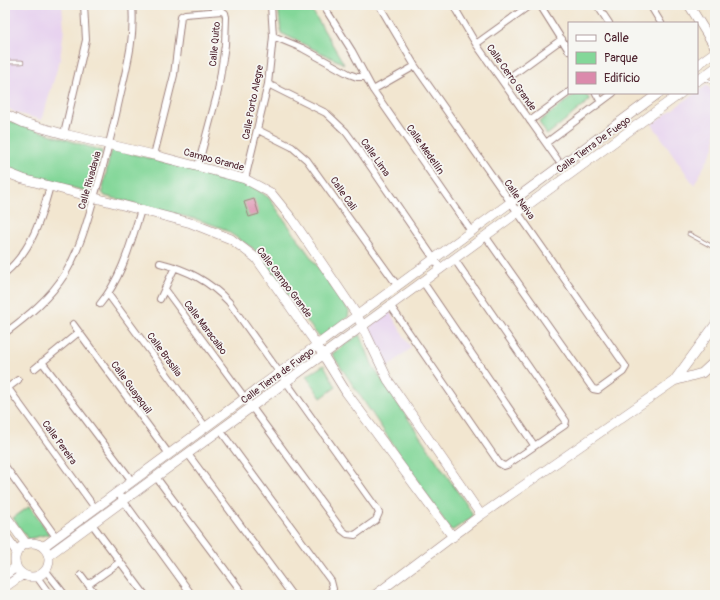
<svg xmlns="http://www.w3.org/2000/svg" width="720" height="600" viewBox="0 0 720 600" font-family="Pangolin,sans-serif">
  <style>
    .built { fill: #e7d2ef }
    .green { fill: #83d799; stroke: #667b62 }
    .building { fill: #db8aac }
    .lines { fill: none; stroke-linecap: round; stroke-linejoin: round }
    .lane-casing { stroke: #9e827e; stroke-width: 4.5 }
    .street-casing { stroke: #9e827e; stroke-width: 8 }
    .secondary-casing { stroke: #9e827e; stroke-width: 10 }
    .lane { stroke: #fff; stroke-width: 3 }
    .street { stroke: #fff; stroke-width: 6 }
    .secondary { stroke: #fff; stroke-width: 9 }
    .labels { text-anchor: middle; stroke-width: 3.5; stroke-linejoin: round; paint-order: stroke }
    .street-label { font-size: 10px; fill: #4a1f2b; stroke: #f6f6f2 }
  </style>
  <rect width="100%" height="100%" fill="#f6f6f2"/>
  <filter id="ink" filterUnits="userSpaceOnUse"><feTurbulence type="fractalNoise" baseFrequency=".025" numOctaves="2"/><feDisplacementMap in="SourceGraphic" scale="8" xChannelSelector="R" yChannelSelector="G"/><feConvolveMatrix kernelMatrix="1 2 1 2 8 2 1 2 1" color-interpolation-filters="sRGB"/></filter>
  <filter id="wash" filterUnits="userSpaceOnUse"><feTurbulence type="fractalNoise" baseFrequency=".012" numOctaves="4" result="noise"/><feDisplacementMap in="SourceGraphic" scale="16" xChannelSelector="R" yChannelSelector="G"/><feGaussianBlur stdDeviation="0.9" result="paint"/><feColorMatrix in="noise" values="0 0 0 0 0 0 0 0 0 0 0 0 0 0 0 0 0 1.4 0 .05"/><feComposite in="paint" operator="in"/></filter>
  <g filter="url(#wash)">
    <rect width="100%" height="100%" fill="#f2e6d0"/>
    <path class="built" d="M5,5H62L64,29L60,59L42,120L16,113L5,106Z
      M707,85L715,96V146L694,185L652,124Z
      M389,311L411,348L385,369L369,328Z"/>
    <path class="green" d="M278,5H309L344,64L281,33Z
      M577,93H585L590,100L547,135L539,122Z
      M5,117L12,122L102,151L89,192L25,175L5,166Z
      M113,149L243,182L254,187L269,198L349,311L348,317L321,337L315,332L254,249L222,228L199,220L105,196L102,192L110,155Z
      M360,334L373,367L472,513V517L453,530L450,529L332,354Z
      M324,365L336,387L321,398L306,376Z
      M30,506L49,534L28,539L13,518Z"/>
    <g id="blocks">
      <path class="building" d="M254,199L259,214L249,217L244,202Z"/>
    </g>
  </g>
  <g filter="url(#ink)">
    <use href="#blocks" fill-opacity="0" stroke="#9e827e" stroke-width="1"/>
    <g class="lines">
      <g class="lane-casing">
        <path id="lane" d="M5,62H22
          M704,79L715,83
          M689,234L715,248"/>
      </g>
      <g class="street-casing">
        <path id="street" d="M323,5L352,51L373,90L471,231
          M379,5L415,66L624,364L626,367L623,372L598,390L593,389L486,237
          M453,5L476,44L557,159
          M540,5L569,51
          M597,5L609,23
          M650,5L661,23
          M273,36L302,48L349,74L357,77H365
          M476,44L530,5
          M503,82L562,39
          M268,84L326,113L346,132L362,154L441,269
          M373,90L415,66
          M596,93L601,102
          M530,121L569,92
          M258,130L292,147L307,160L397,285
          M64,134L86,40L84,5
          M546,143L613,93
          M154,155L174,75L181,16L185,14L222,11L225,13L226,17L225,45L218,91L198,166
          M245,179L268,84L273,36L271,5
          M160,263C188,270 209,281 229,302L377,509L379,513L376,520L355,535L347,534L342,530L165,289
          M5,273C32,250 41,219 50,186
          M423,282L534,445
          M108,294L205,426
          M160,299L175,267
          M100,304C122,278 131,242 141,210
          M390,305L499,463L504,466L507,465L565,425L566,421L455,260
          M73,324L169,454
          M5,333C28,316 50,298 65,274C83,244 90,210 100,177C108,149 115,120 121,92C128,62 135,35 132,5
          M42,362L132,481
          M34,369L79,332
          M8,388L95,508
          M5,390L18,380
          M220,430L331,581L333,589L327,595
          M188,454L292,595
          M5,466L56,537
          M156,477L244,595
          M117,492L192,595
          M92,524L145,595
          M46,571L65,595
          M81,575L96,595
          M37,577L50,595
          M89,584L120,562"/>
      </g>
      <g class="secondary-casing">
        <path id="secondary" d="M689,5L715,47
          M713,5L715,9
          M697,65L715,52
          M697,81L715,68
          M5,114L24,123L64,134L154,155L245,179L271,193L292,219L357,315L388,380L481,515
          M5,172L23,179L191,223L231,239L256,258L317,345L346,392L453,537
          M674,381L715,325
          M5,515L26,544
          M5,535L17,552
          M15 560a17 17 0 1 1 34 0a17 17 0 1 1-34 0Z
          M43,547L659,93
          M49,555L681,93
          M5,575L16,567
          M5,587L22,575
          M375,595L481,515L674,381L702,373L715,361"/>
      </g>
      <use href="#lane" class="lane"/>
      <use href="#street" class="street"/>
      <use href="#secondary" class="secondary"/>
    </g>
  </g>
  <g class="labels">
    <g class="street-label">
      <text transform="translate(214 44) rotate(-85)" y="4">Calle Quito</text>
      <text transform="translate(512 77) rotate(55)" y="4">Calle Cerro Grande</text>
      <text transform="translate(252 102) rotate(-79)" y="4">Calle Porto Alegre</text>
      <text transform="translate(593 144) rotate(-36)" y="4">Calle Tierra De Fuego</text>
      <text transform="translate(426 149) rotate(55)" y="4">Calle Medellín</text>
      <text transform="translate(376 157) rotate(55)" y="4">Calle Lima</text>
      <text transform="translate(214 159) rotate(15)" y="4">Campo Grande</text>
      <text transform="translate(89 180) rotate(-74)" y="4">Calle Rivadavia</text>
      <text transform="translate(344 193) rotate(55)" y="4">Calle Cali</text>
      <text transform="translate(520 199) rotate(55)" y="4">Calle Neiva</text>
      <text transform="translate(285 282) rotate(53)" y="4">Calle Campo Grande</text>
      <text transform="translate(206 327) rotate(53)" y="4">Calle Maracaibo</text>
      <text transform="translate(165 354) rotate(54)" y="4">Calle Brasilia</text>
      <text transform="translate(277 375) rotate(-36)" y="4">Calle Tierra de Fuego</text>
      <text transform="translate(132 387) rotate(54)" y="4">Calle Guayaquil</text>
      <text transform="translate(60 442) rotate(54)" y="4">Calle Pereira</text>
    </g>
  </g>
  <rect width="720" height="600" fill="none" stroke="#f6f6f2" stroke-width="20"/>
  <rect x="568" y="22" width="130" height="72" fill="#f6f6f2" stroke="#b1a0a2"/>
  <rect x="576" y="35" width="20" height="6" fill="#ffffff" stroke="#b1a0a2"/>
  <text x="604" y="42" font-size="12" fill="#4a1f2b">Calle</text>
  <rect x="576" y="52" width="20" height="12" fill="#83d799" stroke="#b1a0a2"/>
  <text x="604" y="62" font-size="12" fill="#4a1f2b">Parque</text>
  <rect x="576" y="72" width="20" height="12" fill="#db8aac" stroke="#b1a0a2"/>
  <text x="604" y="82" font-size="12" fill="#4a1f2b">Edificio</text>
</svg>
